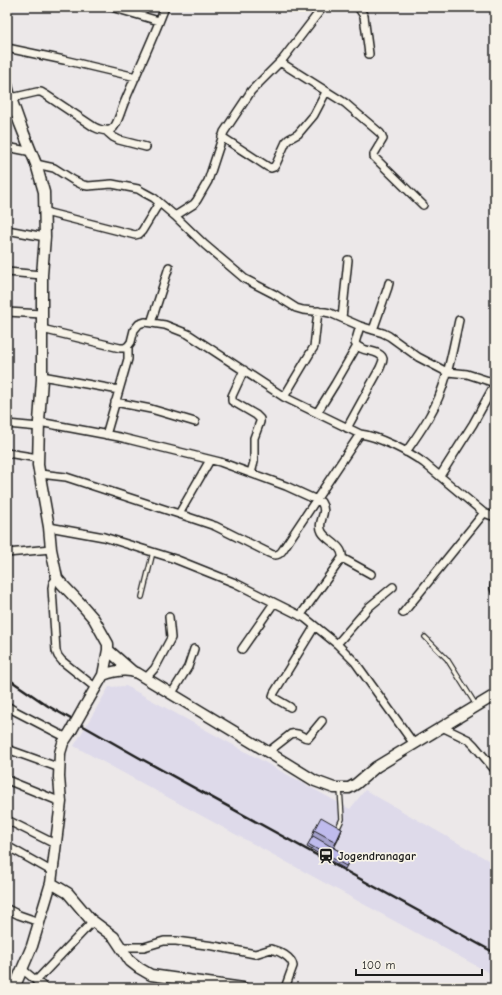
<svg xmlns="http://www.w3.org/2000/svg" width="502" height="995" viewBox="0 0 502 995" font-family="'Comic Neue',sans-serif">
  <style>
    .built { fill: #dedaea }
    .lines { fill: none; stroke-linecap: round; stroke-linejoin: round }
    .lane-casing { stroke: #1c1c1c; stroke-width: 6 }
    .street-casing { stroke: #1c1c1c; stroke-width: 10 }
    .secondary-casing { stroke: #1c1c1c; stroke-width: 13 }
    .lane { stroke: #f7f3e8; stroke-width: 3.5 }
    .street { stroke: #f7f3e8; stroke-width: 7 }
    .secondary { stroke: #f7f3e8; stroke-width: 10 }
    .rail { stroke: #1c1c1c; stroke-width: 2.5 }
    .secondary-bridge-casing { stroke: #1c1c1c; stroke-width: 13; stroke-linecap: butt }
    .secondary-bridge { stroke: #f7f3e8; stroke-width: 10 }
    .wall { fill: #a4a1cc; stroke: #1c1c1c }
    .shaded-wall { fill: #8683a6; stroke: #1c1c1c }
    .building { fill: #bfbbed; stroke: #1c1c1c }
    .labels { text-anchor: middle; stroke-width: 3.5; stroke-linejoin: round; paint-order: stroke }
    .poi-label { font-size: 12px; font-weight: bold; fill: #1c1c1c; stroke: #f7f3e8; text-anchor: start }
  </style>
  <rect width="100%" height="100%" fill="#ece8e9"/>
  <filter id="ink" filterUnits="userSpaceOnUse"><feTurbulence type="fractalNoise" baseFrequency=".025" numOctaves="2"/><feDisplacementMap in="SourceGraphic" scale="8" xChannelSelector="R" yChannelSelector="G"/><feConvolveMatrix kernelMatrix="1 2 1 2 8 2 1 2 1" color-interpolation-filters="sRGB"/></filter>
  <g filter="url(#ink)">
    <path class="built" d="M126,686L350,809L365,790L495,864V976L74,746L109,687Z"/>
    <g class="lines">
      <g class="lane-casing">
        <path id="lane" d="M142,597L153,552
          M425,637L447,659L476,705
          M337,830L342,819L340,789"/>
      </g>
      <g class="street-casing">
        <path id="street" d="M111,7L159,21
          M358,7L364,16L369,54
          M7,48L64,60L136,77
          M280,62L345,103L380,133L382,136L383,139L374,154V157L423,205
          M11,98L37,92H41L46,95L94,127C100,130 109,133 114,127C118,123 122,107 125,101C138,70 153,39 165,7
          M105,130L113,137L119,140L146,147
          M222,137L268,167L271,168L274,167L276,164L286,142L289,139L298,134L314,115L326,92
          M7,147L32,152
          M36,164L54,168L73,180L83,185L88,186L112,184L138,189L143,192L154,198L175,216L205,245L245,279L274,294L296,308L303,310L325,312L330,313L360,326L383,333L389,336L418,357L443,370L448,372L467,374L495,383
          M45,212L135,235L139,234L142,231L159,203
          M175,216L194,204L197,200L208,181L224,132L248,96L251,91L283,59L323,7
          M7,230L45,237
          M7,272L42,275
          M7,312L42,314
          M342,318L348,260
          M151,323L169,267
          M42,329L120,348H125L128,346L131,342L134,330L139,324L145,322L165,325L188,334L284,397L360,434C378,436 409,452 424,463L484,513L495,517
          M373,330L388,287L389,283
          M244,370L232,396V401L256,415L260,419V422L254,438V462L251,473
          M42,376L119,390
          M284,397L312,350L314,347L318,311
          M115,402L151,409L195,422
          M317,413L335,384L357,346
          M39,422L119,437L220,462L286,486L321,502C329,514 316,521 322,532C327,541 344,546 342,558L300,616
          M7,424L39,427
          M347,428L380,368C381,365 383,362 383,359C381,349 360,353 355,343L360,326
          M106,435L128,359V346
          M406,452C414,440 423,428 430,415C447,386 452,352 459,320
          M7,453L38,458
          M40,474L66,477L179,514L215,526L269,553C274,556 278,556 282,551L360,434
          M440,476L473,424L495,384
          M179,514L210,460
          M49,527L104,537L175,559L235,583L305,618L337,644L355,662L414,744
          M7,553L51,549
          M342,558L371,574
          M57,578L53,583L52,588L56,651L58,656L62,661L96,688
          M495,582L494,588L495,591
          M403,613L484,513
          M337,644L369,607L393,587
          M242,649L274,603
          M146,678L155,668L171,638L169,617
          M172,693L188,667L194,649
          M7,706L15,711L67,738
          M290,707L276,699L273,696L274,693L315,626
          M442,727L469,740L474,745L495,770
          M7,749L60,768
          M268,752L291,734C300,731 301,738 308,738L322,721
          M7,780L61,802
          M7,820L55,844
          M7,846L53,872
          M7,909L19,915L39,922
          M121,947H144L164,941H176L214,946L255,954L271,949C279,951 292,957 293,966L285,988
          M22,969L45,988
          M36,981L93,921"/>
      </g>
      <g class="secondary-casing">
        <path id="secondary" d="M7,85L9,93L20,124L36,164L44,192L45,237L42,275V379L39,422L38,465L49,527L51,549L57,578L61,583L81,604L94,619L108,644V650L103,675L85,706
          M108,650L132,671
          M103,675C114,671 126,668 137,673L268,752L315,781L334,788H349L356,784L376,767L414,744L495,695
          M51,883L68,893L90,919L114,937L130,961L139,968L151,975L243,988
          M14,988L32,946L51,883L61,802L59,777L60,753L63,743L71,731"/>
      </g>
      <use href="#lane" class="lane"/>
      <use href="#street" class="street"/>
      <use href="#secondary" class="secondary"/>
      <path class="rail" d="M7,678L48,706L138,757L495,953"/>
      <g class="secondary-bridge-casing">
        <path id="secondary-bridge" d="M71,731L85,706"/>
      </g>
      <use href="#secondary-bridge" class="secondary-bridge"/>
    </g>
    <path class="wall" d="M342,829L339,838L334,848L351,858L345,869L307,847L311,839L314,830Z"/>
    <path class="shaded-wall" d="M342,829L339,838L332,851L336,842Z"/>
    <path class="building" d="M321,817L342,829L336,842L314,830Z
      M313,836L351,858L346,866L308,844Z"/>
  </g>
  <defs>
    <g id="station-bare" transform="scale(1.2)"><path d="M-3-6H3Q5-6 5-4V2Q5 4 3 4L4.5 6H3L1.5 4h-3L-3 6H-4.5L-3 4Q-5 4-5 2V-4Q-5-6-3-6ZM-3.5-4v3h7v-3ZM-3.5 1v1.5H-2V1ZM2 1v1.5H3.5V1Z" fill="#1c1c1c" stroke="#f7f3e8" stroke-width="2.5" paint-order="stroke"/></g>
  </defs>
  <g fill-rule="evenodd">
    <use href="#station-bare" x="326" y="856"/>
  </g>
  <g class="labels">
    <g class="poi-label">
      <text x="338" y="860">Jogendranagar</text>
    </g>
  </g>
  <rect width="502" height="995" fill="none" stroke="#f7f3e8" stroke-width="24"/>
  <rect x="12" y="12" width="478" height="971" fill="none" stroke="#1c1c1c" stroke-width="1.5" filter="url(#ink)"/>
  <path d="M356 969v6h126v-6" fill="none" stroke="#1c1c1c" stroke-width="2"/>
  <text x="362" y="969" font-size="12" fill="#1c1c1c" stroke="#f7f3e8" stroke-width="3" paint-order="stroke">100 m</text>
</svg>
